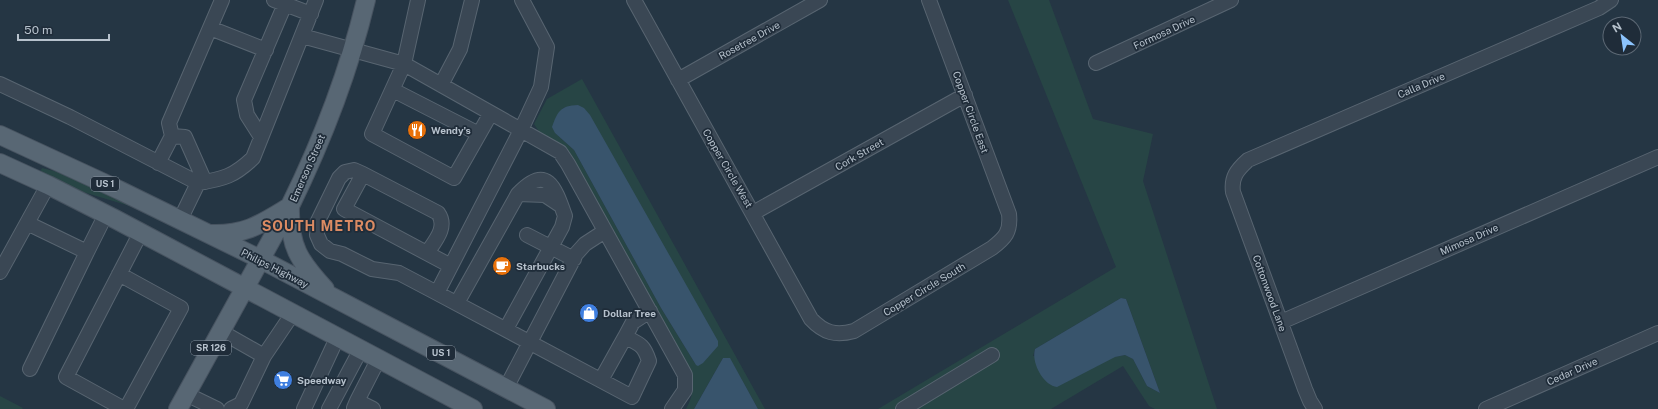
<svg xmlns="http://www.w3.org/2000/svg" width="1658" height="409" viewBox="0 0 1658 409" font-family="'Public Sans',sans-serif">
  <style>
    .green { fill: #274545; fill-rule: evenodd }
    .water { fill: #38546c }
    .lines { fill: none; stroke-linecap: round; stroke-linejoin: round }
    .minor-casing { stroke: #586571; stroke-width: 16 }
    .major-casing { stroke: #475360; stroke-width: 20 }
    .minor { stroke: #3a4754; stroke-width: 14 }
    .major { stroke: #586774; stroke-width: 18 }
    .labels { text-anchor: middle; stroke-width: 3.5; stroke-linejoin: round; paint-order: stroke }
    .shield { fill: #1f2c39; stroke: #8995a1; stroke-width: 1 }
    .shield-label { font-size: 9px; font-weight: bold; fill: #b7c2cd }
    .street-label { font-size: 10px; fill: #b7c2cd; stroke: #1f2c39 }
    .poi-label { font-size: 10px; font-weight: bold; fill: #b7c2cd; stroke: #1f2c39; text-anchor: start }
    .district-label { font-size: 14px; font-weight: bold; letter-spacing: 1px; fill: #dc8b63; stroke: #1f2c39 }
  </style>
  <rect width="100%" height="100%" fill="#253644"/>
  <path class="green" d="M1008,0H1049L1093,119L1153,134L1143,181L1217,409H1155L1149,406L1123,366L1051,409H878L1116,267ZM1121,298L1126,299L1160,393L1147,386L1133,359L1125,355L1115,357L1033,356L1035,349Z
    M582,79L765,409H758L730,359L723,358L694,409H686C694,394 694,386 689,370L571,156L540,133L534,124L547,99ZM578,105L696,365L661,308L574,150L555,133L563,108Z
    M42,168L66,174L134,206L133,207L83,192L40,172Z
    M0,396L23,408L22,409H0Z"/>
  <path class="water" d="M578,105L584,108L590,115L718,341V346L703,363L698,366L696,365L661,308L574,150L555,133L552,127C558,111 560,106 578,105Z
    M1121,298L1126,299L1160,393L1147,386L1133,359L1125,355L1115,357L1057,387C1043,385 1031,362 1035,349Z
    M723,358H730L758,409H694Z"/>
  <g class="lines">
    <g class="minor-casing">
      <path id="minor" d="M274,0L311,14
        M418,0L404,64L372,134L454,178L491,113
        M634,0L811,319C824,333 836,336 854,331L992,248C1005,238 1011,232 1009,214L929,0
        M210,28L266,50
        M302,36L404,64L560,152L568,164L685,375V390L672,409
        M1096,63L1231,0
        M678,80L820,0
        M0,84L70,117L198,183C224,179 234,176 253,158L316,0
        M441,85L460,49L472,0
        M393,90L479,134
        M172,136L185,137L205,182
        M261,137L247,115L244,100L285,4
        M158,163L172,136L169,123L222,0
        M363,174L438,213C448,227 435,241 427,253
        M518,194L545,195L560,205
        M753,213L965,95
        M180,220L198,183
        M27,223L87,252L106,214
        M527,235L574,259
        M451,266L344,209L363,174L354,170L345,172L339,178L318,221L317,235L321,244L330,251L342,254L372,269L399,273L437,293L521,130L541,87L547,47L522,0
        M0,272L48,185
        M119,274L181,308L126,409
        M437,293L632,397L649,361C644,345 640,344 625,337L633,322L650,311
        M457,303L518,194C547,163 555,188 565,216L562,227L506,329
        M1281,322L1658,157
        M220,331L264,356
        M30,369L87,252
        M601,380L625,337
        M506,388L576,254L585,244L605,231
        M186,394L217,409
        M357,401L379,358
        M354,408L357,401L373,409
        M124,409L66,377L141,232
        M231,409L241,404L264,356L293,313
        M304,409L338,336
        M329,409L361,349
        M903,409L992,355
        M1315,409L1310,401L1305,389L1233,192C1231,177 1237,170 1248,160L1599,8L1611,0
        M1486,409L1658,333"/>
    </g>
    <g class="major-casing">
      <path id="major" d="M0,135L119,190L260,259L546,409
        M0,163L48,185L115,219L473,409
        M290,207C289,246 299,261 325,289
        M211,234C246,235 261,224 289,207
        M178,409L290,206C322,141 349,71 366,0"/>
    </g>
    <use href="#minor" class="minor"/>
    <use href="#major" class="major"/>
  </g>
  <defs>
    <g id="restaurant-disc" transform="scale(1)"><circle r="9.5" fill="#e8710a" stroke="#1f2c39"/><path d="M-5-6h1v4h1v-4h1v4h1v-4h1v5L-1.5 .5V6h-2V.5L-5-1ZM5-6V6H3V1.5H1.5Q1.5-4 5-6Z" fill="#fff"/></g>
    <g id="cafe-disc" transform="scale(1)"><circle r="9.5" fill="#e8710a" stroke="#1f2c39"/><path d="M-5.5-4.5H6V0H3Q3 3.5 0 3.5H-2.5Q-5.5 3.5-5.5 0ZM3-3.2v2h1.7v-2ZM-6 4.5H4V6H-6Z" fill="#fff"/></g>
    <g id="shop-disc" transform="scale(1)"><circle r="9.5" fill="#3f7fe0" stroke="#1f2c39"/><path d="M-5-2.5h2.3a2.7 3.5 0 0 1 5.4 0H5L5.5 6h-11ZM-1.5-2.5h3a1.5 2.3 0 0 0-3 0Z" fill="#fff"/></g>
    <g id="supermarket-disc" transform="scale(1)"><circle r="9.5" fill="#3f7fe0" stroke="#1f2c39"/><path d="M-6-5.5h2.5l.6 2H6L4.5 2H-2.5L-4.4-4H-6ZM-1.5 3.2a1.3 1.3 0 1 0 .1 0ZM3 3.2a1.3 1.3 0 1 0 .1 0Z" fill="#fff"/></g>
  </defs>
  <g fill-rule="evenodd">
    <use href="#restaurant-disc" x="417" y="130"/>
    <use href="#cafe-disc" x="502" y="266"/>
    <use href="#shop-disc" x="589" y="313"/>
    <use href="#supermarket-disc" x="283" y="380"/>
  </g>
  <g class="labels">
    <g class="shield">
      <rect x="91" y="177" width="28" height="14" rx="3"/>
      <rect x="191" y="341" width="40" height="14" rx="3"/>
      <rect x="427" y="346" width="28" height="14" rx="3"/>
    </g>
    <g class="shield-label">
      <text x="105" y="187">US 1</text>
      <text x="211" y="351">SR 126</text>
      <text x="441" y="356">US 1</text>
    </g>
    <g class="street-label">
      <text transform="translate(1164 32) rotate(-25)" y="4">Formosa Drive</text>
      <text transform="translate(749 40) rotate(-29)" y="4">Rosetree Drive</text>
      <text transform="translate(1421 85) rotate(-23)" y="4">Calla Drive</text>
      <text transform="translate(971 112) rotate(70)" y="4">Copper Circle East</text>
      <text transform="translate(859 154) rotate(-30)" y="4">Cork Street</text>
      <text transform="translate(307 168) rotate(-66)" y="4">Emerson Street</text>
      <text transform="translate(728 168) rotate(60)" y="4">Copper Circle West</text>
      <text transform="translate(1469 239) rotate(-24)" y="4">Mimosa Drive</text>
      <text transform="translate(275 268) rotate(27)" y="4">Philips Highway</text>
      <text transform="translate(924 289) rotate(-31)" y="4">Copper Circle South</text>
      <text transform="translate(1270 293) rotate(70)" y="4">Cottonwood Lane</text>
      <text transform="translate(1572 371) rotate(-24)" y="4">Cedar Drive</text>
    </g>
    <g class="poi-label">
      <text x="431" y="134">Wendy's</text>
      <text x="516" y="270">Starbucks</text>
      <text x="603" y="317">Dollar Tree</text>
      <text x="297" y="384">Speedway</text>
    </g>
    <g class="district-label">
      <text x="319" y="231">SOUTH METRO</text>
    </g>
  </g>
  <g transform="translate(1622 36) rotate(330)"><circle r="19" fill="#1f2c39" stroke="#5c6874"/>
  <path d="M0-3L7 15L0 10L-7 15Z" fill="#8cc4fe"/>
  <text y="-6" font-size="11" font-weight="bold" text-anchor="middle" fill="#b7c2cd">N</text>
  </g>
  <path d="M18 34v6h91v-6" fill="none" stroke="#b7c2cd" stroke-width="2"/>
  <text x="24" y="34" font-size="12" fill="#b7c2cd" stroke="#1f2c39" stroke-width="3" paint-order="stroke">50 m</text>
</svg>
